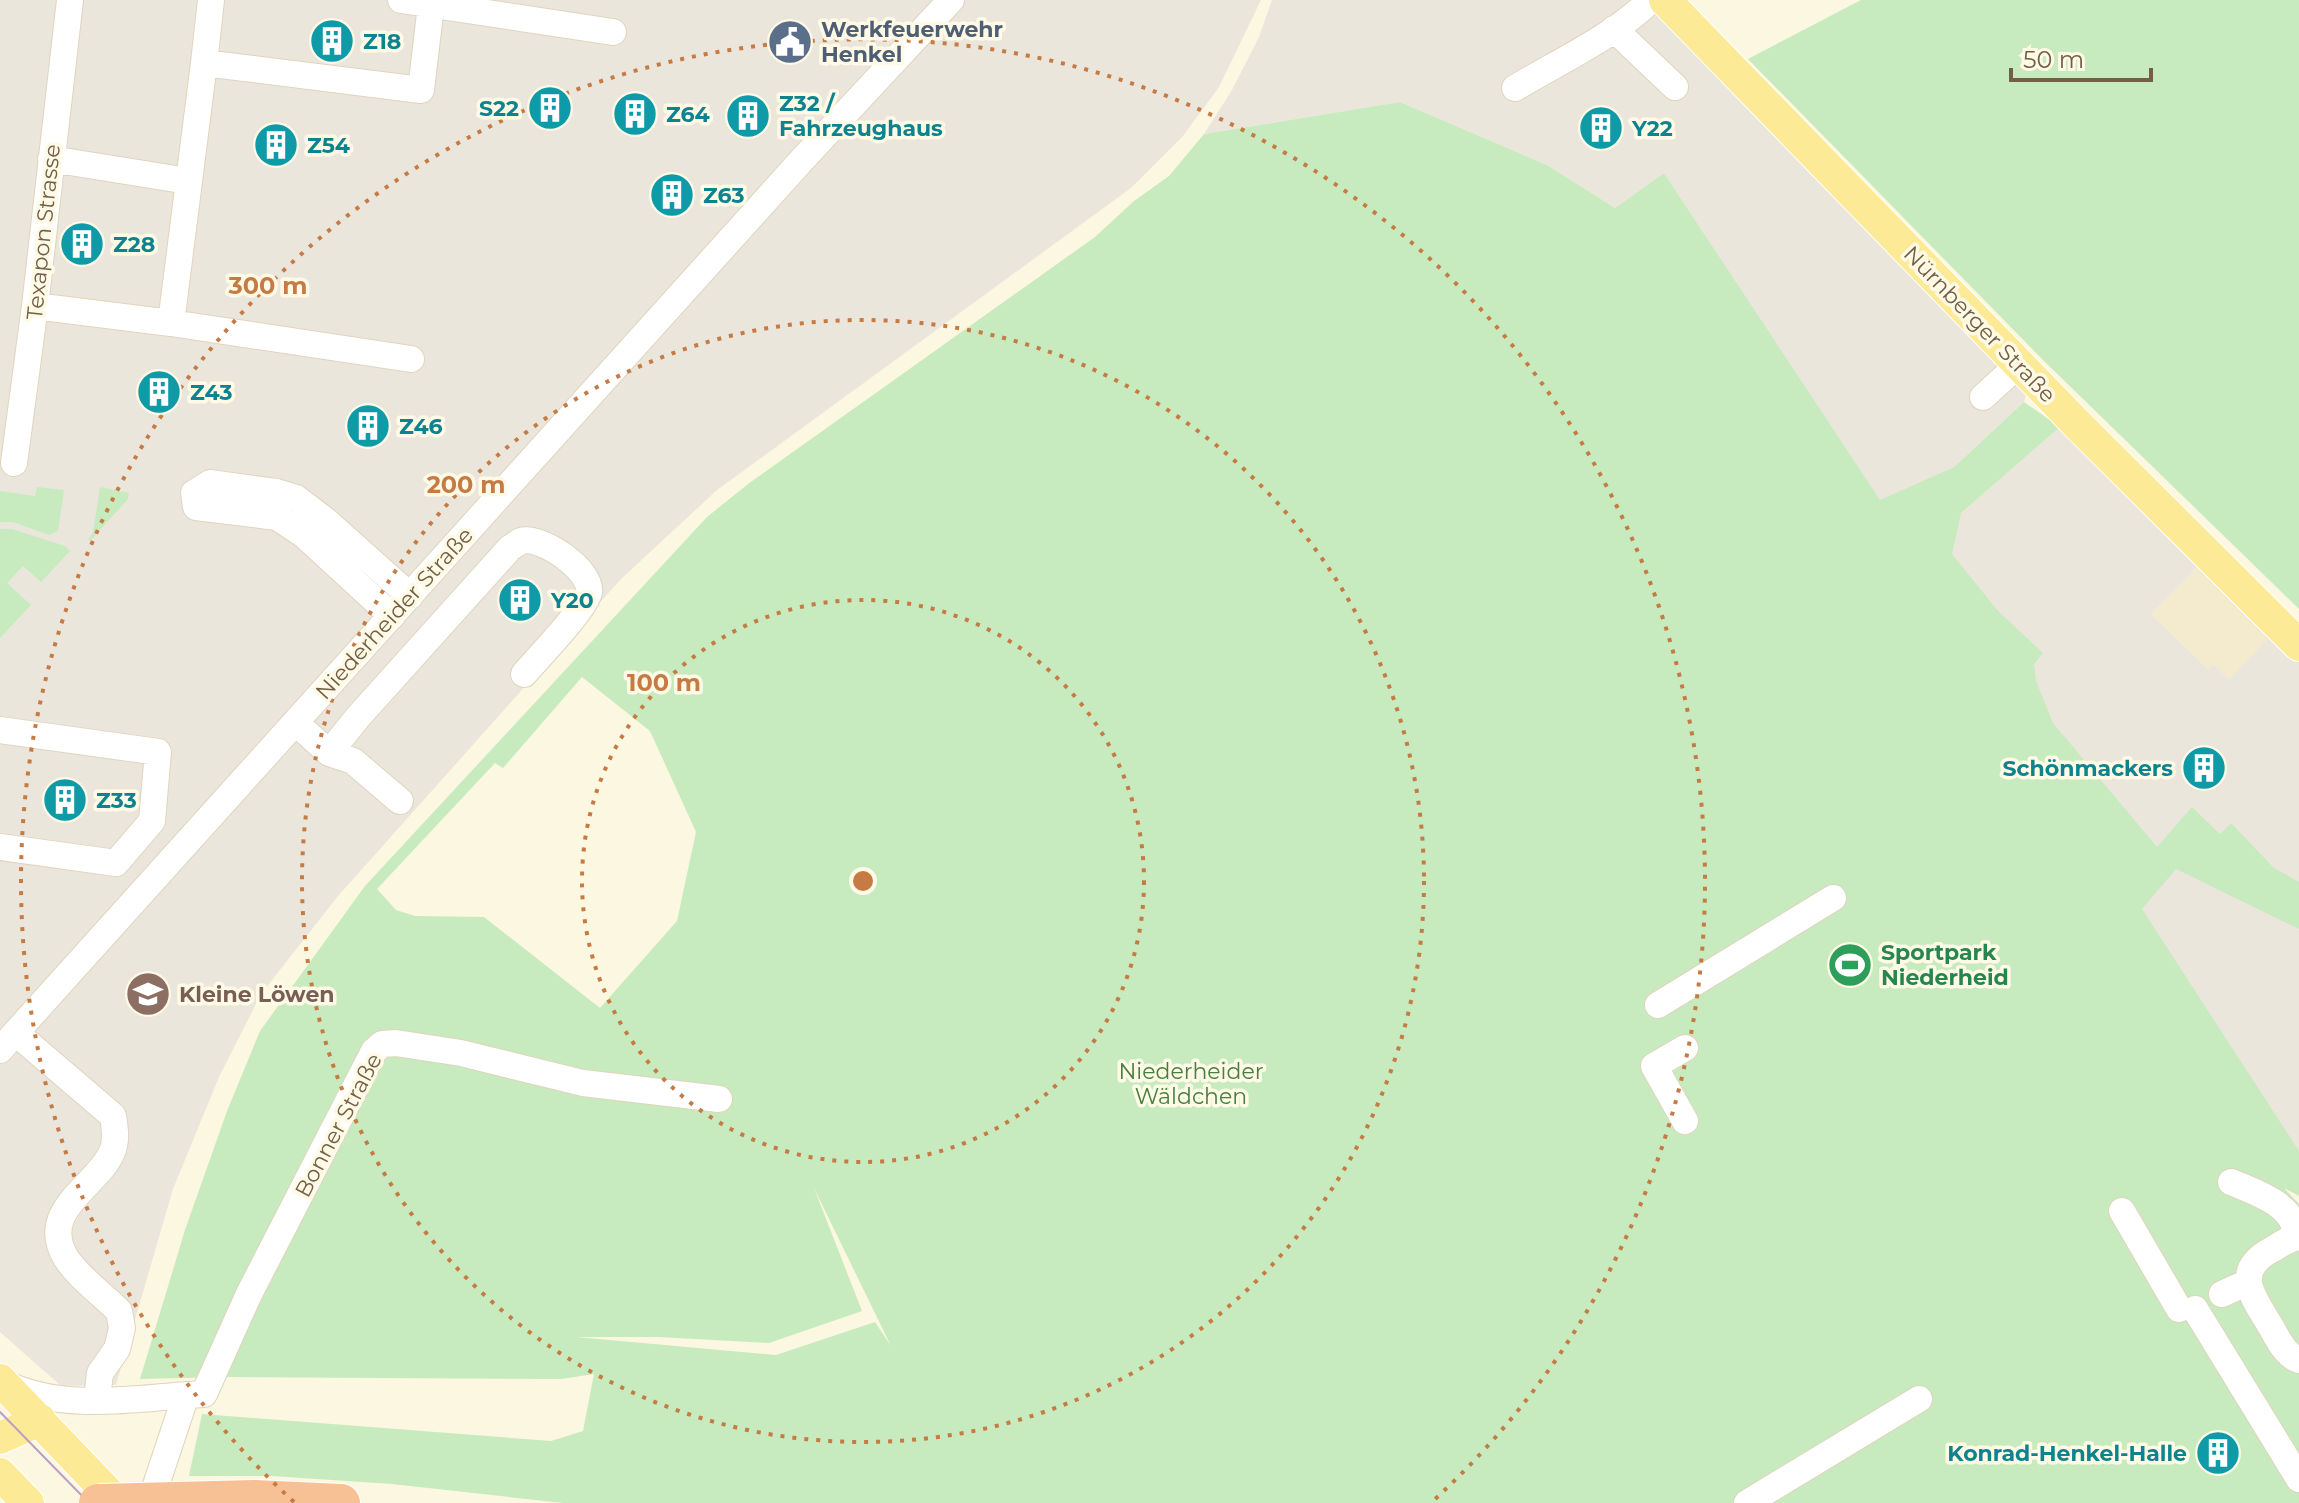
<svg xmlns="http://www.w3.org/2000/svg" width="2299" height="1503" viewBox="0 0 2299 1503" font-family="Montserrat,sans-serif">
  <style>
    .residential { fill: #f4eace }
    .industrial { fill: #ebe6dc }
    .green { fill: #c8eabf; fill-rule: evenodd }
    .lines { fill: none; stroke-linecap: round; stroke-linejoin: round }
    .minor-casing { stroke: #e0d4bc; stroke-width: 28 }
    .major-casing { stroke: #fff; stroke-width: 34 }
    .highway-casing { stroke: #fff; stroke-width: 40 }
    .minor { stroke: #fff; stroke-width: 26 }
    .major { stroke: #fdea96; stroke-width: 32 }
    .highway { stroke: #f8c195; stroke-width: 38 }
    .tram { stroke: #bb9fc5; stroke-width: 2 }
    .highway-bridge-casing { stroke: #fff; stroke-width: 40; stroke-linecap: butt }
    .highway-bridge { stroke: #f8c195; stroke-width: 38 }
    .ring { fill: none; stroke: #c67a44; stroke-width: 4; stroke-dasharray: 4 8 }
    .labels { text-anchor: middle; stroke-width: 7; stroke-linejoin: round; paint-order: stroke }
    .service-label { font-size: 22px; font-weight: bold; fill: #4e5e75; stroke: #fffae6; text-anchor: start }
    .culture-label { font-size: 22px; font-weight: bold; fill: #0d838f; stroke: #fffae6; text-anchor: start }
    .street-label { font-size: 22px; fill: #735f47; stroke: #fffae6 }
    .leisure-label { font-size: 22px; font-weight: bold; fill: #27864d; stroke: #fffae6; text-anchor: start }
    .education-label { font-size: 22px; font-weight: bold; fill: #785e54; stroke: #fffae6; text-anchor: start }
    .park-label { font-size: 22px; fill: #487f41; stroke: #fffae6 }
    .centre { fill: #c67a44; stroke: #fffae6; stroke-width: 4 }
    .ring-label { font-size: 24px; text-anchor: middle; font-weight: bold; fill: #c67a44; stroke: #fffae6; stroke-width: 7; stroke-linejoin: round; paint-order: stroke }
  </style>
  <rect width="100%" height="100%" fill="#fcf7e0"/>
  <path class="residential" d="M2198,566L2270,638L2229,679L2213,664L2208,669L2151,614Z"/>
  <path class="industrial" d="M0,0H1261L1219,87L1183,136L1131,188L717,490L621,579L338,896L261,994L219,1077L173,1189L116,1385L61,1386L0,1332Z
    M1272,0H1657L2031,379L2024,402L1954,467L1880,501L1664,173L1615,208L1547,165L1400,102L1204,134L1232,90L1259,37Z
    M2060,427L2198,566L2151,614L2208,669L2213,664L2229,679L2272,635L2299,661V1161L1905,546L1961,513Z"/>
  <path class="green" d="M1861,0H2299V609L2044,361L1748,59Z
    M1400,102L1547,165L1615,208L1664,173L1880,500L1954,467L2024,402L2060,427L1961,513L1952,554L1998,611L2043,653L2034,664L2036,681L2053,723L2157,847L2192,807L2220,834L2231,823L2274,868L2299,882V929L2176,869L2142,909L2299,1151V1196L2284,1188L2299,1204V1503H563L392,1484L272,1476H189L202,1414L551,1441L583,1431L594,1374L561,1379L224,1377L140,1379L185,1230L227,1111L260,1031L365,886L707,517L748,484L1095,237L1134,201L1169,176L1204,134ZM582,677L650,731L696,832L677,921L600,1008L484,917L415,916L396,910L377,889L495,763L503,768ZM814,1188L891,1346L875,1322L776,1355L576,1337H658L769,1343L862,1311Z
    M37,487L64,490L58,531L49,535L13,522H0V491L35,496Z
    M100,487L129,493L128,499L90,541L88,539L93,533Z
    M0,529H12L65,546L70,551L41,582L23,566L7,583L31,605L0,638Z"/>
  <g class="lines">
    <g class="minor-casing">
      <path id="minor" d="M401,0L613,32
        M1614,29L1675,87
        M204,63L211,0
        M1515,88C1560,61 1613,37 1651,0
        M51,159L188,181
        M35,306L171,323L204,63L421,90L431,5
        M171,323L411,359
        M1983,397L2019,364
        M14,463L35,306L70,0
        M392,616L304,535L277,517L196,507L194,493L210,483L276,492L296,498L325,520L410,596
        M296,723L329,753L353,761L400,801
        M0,730L158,752L152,821L116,863L0,847
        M329,753L358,717L510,548C514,546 517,543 521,541C541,535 592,570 589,592C587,607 537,659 524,674
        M1658,1005L1833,898
        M16,1033L113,1116C115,1128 117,1141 112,1152C97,1187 37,1210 66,1258C79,1278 102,1294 119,1311L122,1328L117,1349L100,1373L97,1399
        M0,1050L801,161L951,0
        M1685,1121L1654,1066L1685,1048
        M2231,1182C2255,1192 2296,1205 2296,1236
        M2122,1211L2179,1309
        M2299,1237C2289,1238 2280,1245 2271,1250C2231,1272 2254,1298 2271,1327C2278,1339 2285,1355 2299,1360
        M2222,1294L2248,1282
        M2195,1309L2299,1479
        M6,1384C68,1413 139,1397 204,1394L249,1294L374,1051L382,1044L396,1043L461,1053L583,1083L719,1099
        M150,1503L186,1395
        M1747,1503L1919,1399"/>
    </g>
    <g class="major-casing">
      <path id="major" d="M1665,0L2078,425L2299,645
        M0,1380L118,1503
        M0,1438L40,1420
        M0,1474L28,1503"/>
    </g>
    <g class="highway-casing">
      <path id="highway" d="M254,1499L341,1503"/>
    </g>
    <use href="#minor" class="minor"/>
    <use href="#major" class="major"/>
    <use href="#highway" class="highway"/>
    <path class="tram" d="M0,1412L89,1503"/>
    <g class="highway-bridge-casing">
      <path id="highway-bridge" d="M98,1503L254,1499"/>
    </g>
    <use href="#highway-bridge" class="highway-bridge"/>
  </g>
  <g class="ring">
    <circle cx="863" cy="881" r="281"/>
    <circle cx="863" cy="881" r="561"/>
    <path d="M294 1502A842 842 0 1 1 1432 1502"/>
  </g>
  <defs>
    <g id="building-disc" transform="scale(2.3)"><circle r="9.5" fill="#0f9aa8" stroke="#fffae6"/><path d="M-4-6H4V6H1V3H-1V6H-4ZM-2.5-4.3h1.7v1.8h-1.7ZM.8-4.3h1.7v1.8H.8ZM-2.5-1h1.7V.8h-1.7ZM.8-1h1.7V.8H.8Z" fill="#fff"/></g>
    <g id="civic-disc" transform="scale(2.3)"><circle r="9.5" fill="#5c6f8a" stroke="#fffae6"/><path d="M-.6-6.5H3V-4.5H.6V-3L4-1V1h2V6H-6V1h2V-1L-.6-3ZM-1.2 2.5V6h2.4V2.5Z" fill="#fff"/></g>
    <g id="stadium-disc" transform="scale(2.3)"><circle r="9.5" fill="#2e9e5b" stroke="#fffae6"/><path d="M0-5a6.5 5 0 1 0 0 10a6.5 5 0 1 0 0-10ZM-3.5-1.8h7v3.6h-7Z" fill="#fff"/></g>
    <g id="school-disc" transform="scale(2.3)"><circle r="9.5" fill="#8d6e63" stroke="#fffae6"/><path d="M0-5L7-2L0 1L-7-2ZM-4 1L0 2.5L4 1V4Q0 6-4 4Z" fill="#fff"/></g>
  </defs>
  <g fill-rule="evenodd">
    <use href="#building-disc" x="332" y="41"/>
    <use href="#civic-disc" x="790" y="42"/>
    <use href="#building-disc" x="550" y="108"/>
    <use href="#building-disc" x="635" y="114"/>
    <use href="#building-disc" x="748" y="116"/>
    <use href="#building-disc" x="1601" y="128"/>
    <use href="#building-disc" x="276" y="145"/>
    <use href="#building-disc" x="672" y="195"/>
    <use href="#building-disc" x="82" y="244"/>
    <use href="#building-disc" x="159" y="392"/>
    <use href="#building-disc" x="368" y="426"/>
    <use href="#building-disc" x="520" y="600"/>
    <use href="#building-disc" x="2204" y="768"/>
    <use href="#building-disc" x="65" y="800"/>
    <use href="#stadium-disc" x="1850" y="965"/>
    <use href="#school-disc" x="148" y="994"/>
    <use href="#building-disc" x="2218" y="1453"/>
  </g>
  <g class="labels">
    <g class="service-label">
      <text x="821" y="37">Werkfeuerwehr<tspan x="821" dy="25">Henkel</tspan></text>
    </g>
    <g class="culture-label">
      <text x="363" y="49">Z18</text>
      <text x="779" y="111">Z32 /<tspan x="779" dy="25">Fahrzeughaus</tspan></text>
      <text x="519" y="116" text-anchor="end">S22</text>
      <text x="666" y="122">Z64</text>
      <text x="1632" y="136">Y22</text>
      <text x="307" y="153">Z54</text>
      <text x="703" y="203">Z63</text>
      <text x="113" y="252">Z28</text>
      <text x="190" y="400">Z43</text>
      <text x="399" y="434">Z46</text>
      <text x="551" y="608">Y20</text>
      <text x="2173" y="776" text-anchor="end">Schönmackers</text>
      <text x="96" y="808">Z33</text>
      <text x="2187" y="1461" text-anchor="end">Konrad-Henkel-Halle</text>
    </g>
    <g class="street-label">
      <text transform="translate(43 232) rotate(-84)" y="8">Texapon Strasse</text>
      <text transform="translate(1980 324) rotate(46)" y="8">Nürnberger Straße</text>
      <text transform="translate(394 613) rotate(-48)" y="8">Niederheider Straße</text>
      <text transform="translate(338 1125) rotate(-62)" y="8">Bonner Straße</text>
    </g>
    <g class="leisure-label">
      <text x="1881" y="960">Sportpark<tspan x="1881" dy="25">Niederheid</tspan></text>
    </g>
    <g class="education-label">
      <text x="179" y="1002">Kleine Löwen</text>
    </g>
    <g class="park-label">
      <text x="1191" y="1079">Niederheider<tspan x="1191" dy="25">Wäldchen</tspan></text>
    </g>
  </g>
  <circle cx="863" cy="881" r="12" class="centre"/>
  <g class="ring-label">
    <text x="268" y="294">300 m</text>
    <text x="466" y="493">200 m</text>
    <text x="664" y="691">100 m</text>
  </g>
  <path d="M2011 68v12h140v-12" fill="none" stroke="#735f47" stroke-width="4"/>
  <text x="2023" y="68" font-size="24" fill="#735f47" stroke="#fffae6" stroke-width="6" paint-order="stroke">50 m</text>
</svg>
